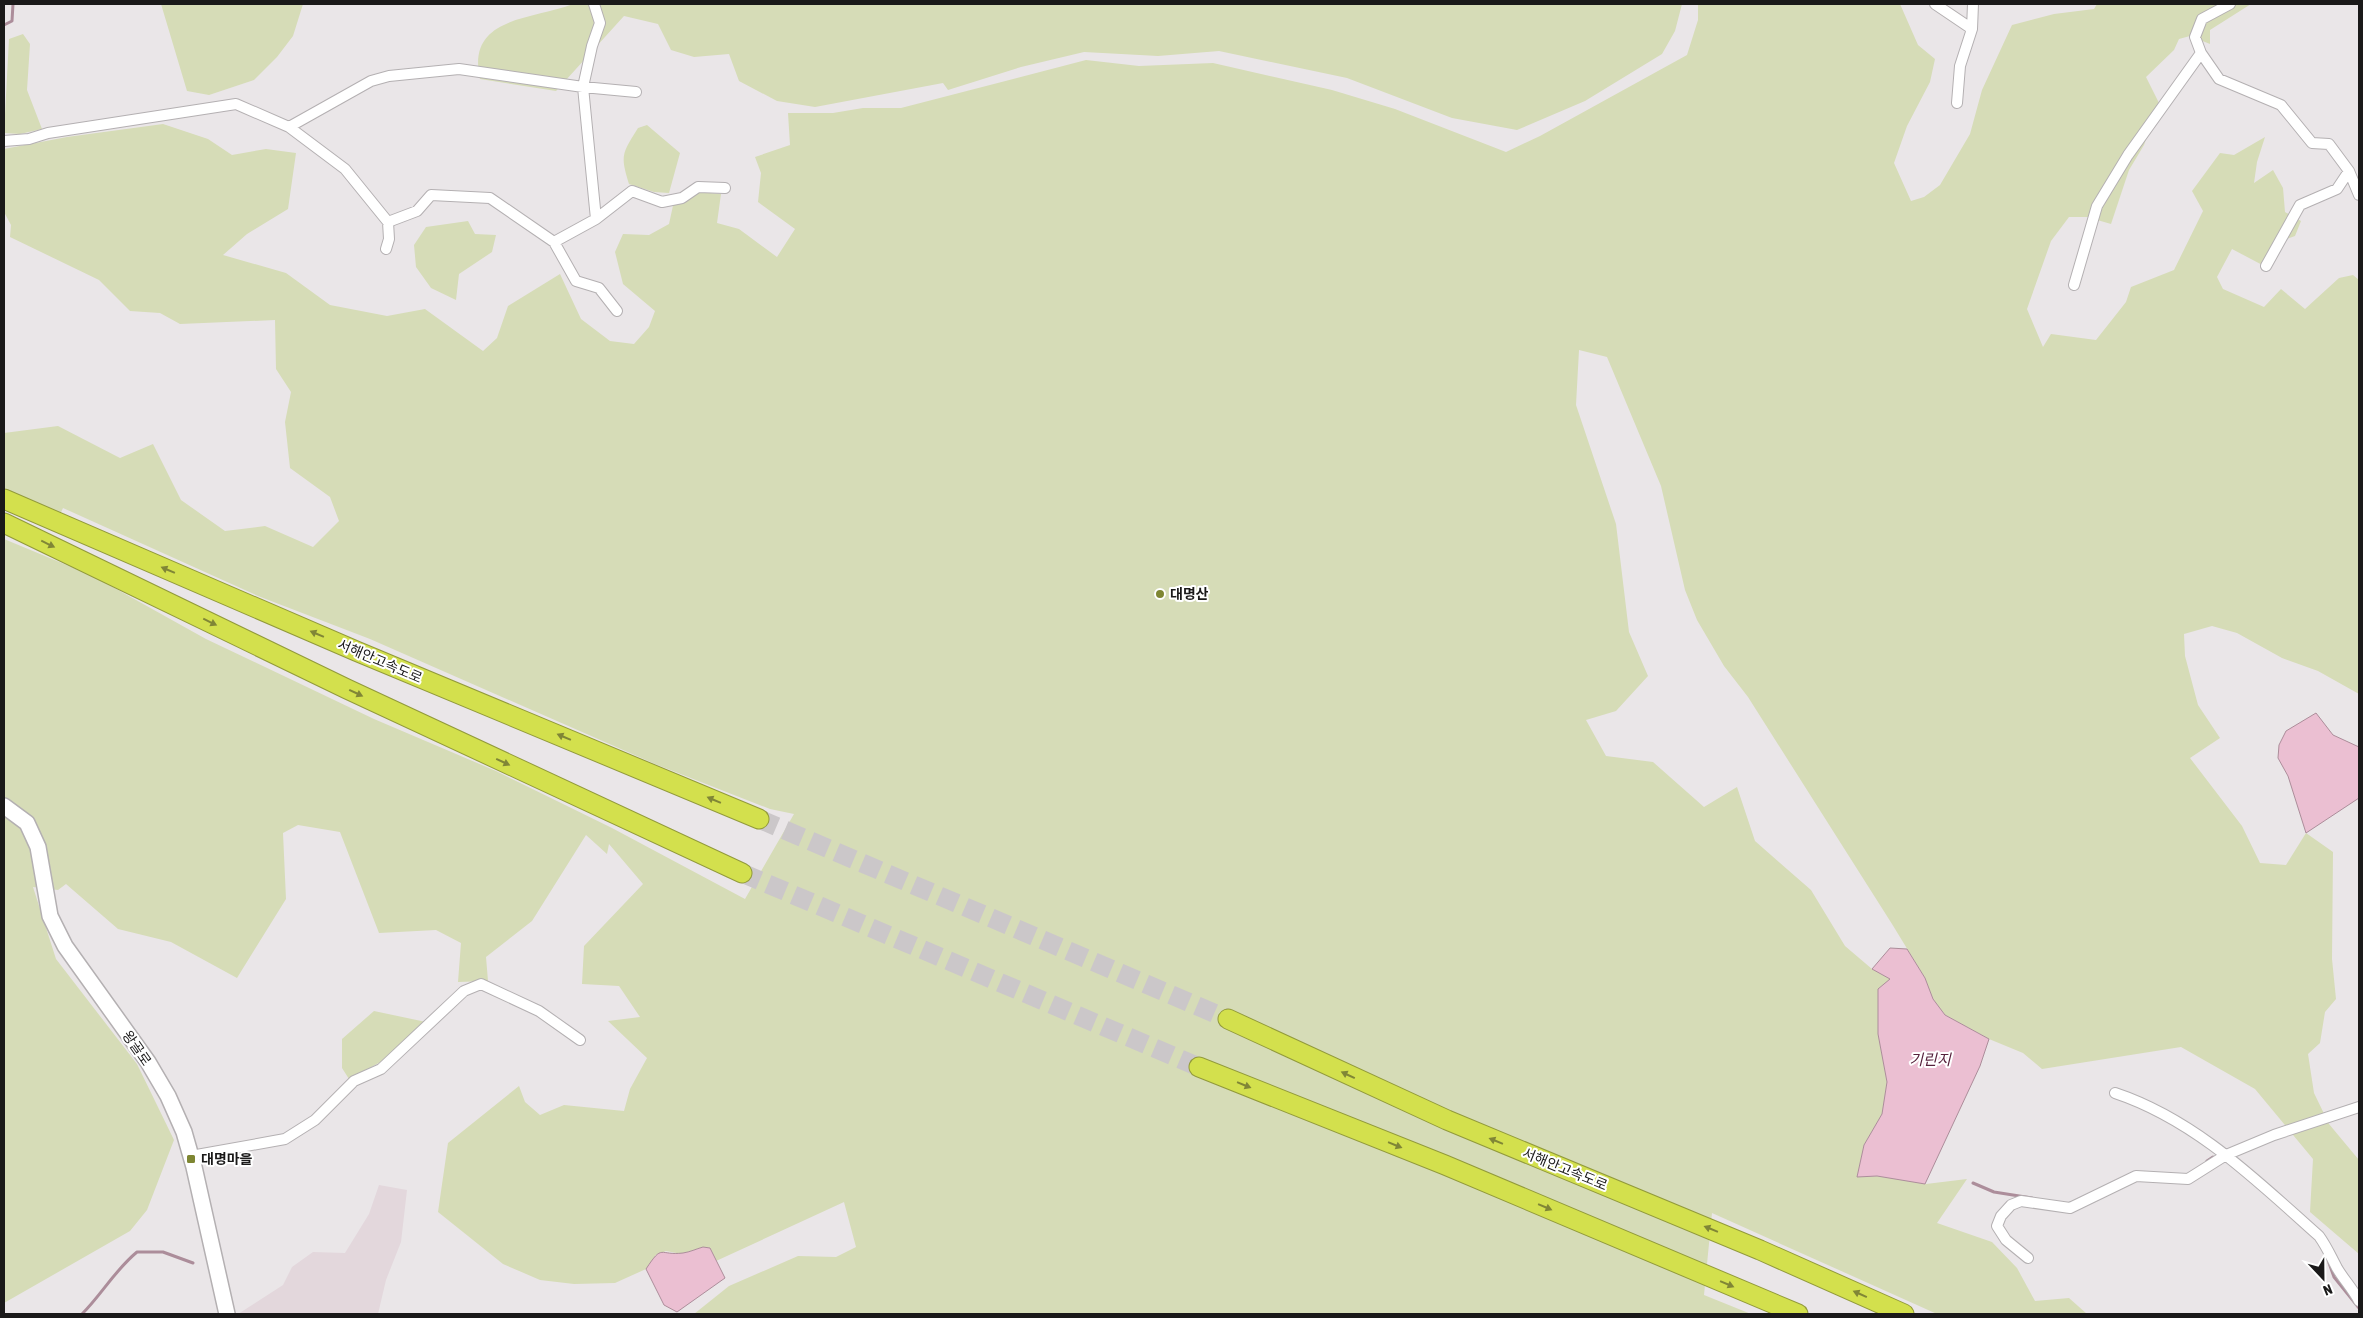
<svg xmlns="http://www.w3.org/2000/svg" width="2363" height="1318" viewBox="0 0 2363 1318" font-family="'Asap Condensed','Noto Sans KR',sans-serif">
  <style>
    .built { fill: #e3d7dc }
    .green { fill: #d6dcb7 }
    .water { fill: #ebbfd2; stroke: #ac8d9a }
    .lines { fill: none; stroke-linecap: round; stroke-linejoin: round }
    .stream { stroke: #ac8d9a; stroke-width: 3 }
    .motorway-tunnel { stroke: #cbc7c9; stroke-width: 19; stroke-dasharray: 19 9; stroke-linecap: butt }
    .minor-casing { stroke: #b4b0b2; stroke-width: 12 }
    .secondary-casing { stroke: #b4b0b2; stroke-width: 18 }
    .motorway-casing { stroke: #929a3b; stroke-width: 21 }
    .minor { stroke: #fff; stroke-width: 10 }
    .secondary { stroke: #fff; stroke-width: 15 }
    .motorway { stroke: #d3e04d; stroke-width: 19 }
    .oneway { fill: #808636 }
    .poi-dot { fill: #7e8632; stroke: #fff; stroke-width: 2 }
    .labels { text-anchor: middle; stroke-width: 4; stroke-linejoin: round; paint-order: stroke }
    .poi-label { font-size: 14px; font-weight: bold; fill: #1a1919; stroke: #fff; text-anchor: start }
    .street-label { font-size: 14px; fill: #1a1919; stroke: #fff }
    .water-label { font-size: 15px; font-style: italic; fill: #56213c; stroke: #fff }
  </style>
  <rect width="100%" height="100%" fill="#eae6e8"/>
  <path class="built" d="M379,1185L407,1190L401,1242L386,1280L378,1314H238L283,1285L292,1267L313,1252L345,1253L369,1214Z"/>
  <path class="green" d="M161,4H303L293,36L277,57L254,80L209,95L187,91Z
    M573,4H1682L1675,31L1662,54L1585,101L1517,130L1452,118L1347,78L1219,51L1158,56L1084,52L1021,67L948,90L943,83L815,107L777,101L739,81L729,54L694,57L671,50L658,24L624,16L556,91L480,79C466,16 532,20 573,4Z
    M1698,4H1900L1918,45L1935,59L1930,82L1907,126L1894,163L1911,201L1924,197L1940,185L1970,134L1982,90L2012,25L2054,14L2094,9L2097,4H2251L2210,30V44L2190,36L2179,39L2174,50L2146,77L2159,103L2144,145L2129,170L2111,224L2087,217H2069L2051,241L2027,309L2043,347L2051,334L2096,340L2126,302L2131,287L2174,270L2203,211L2192,191L2220,153L2234,155L2265,137L2257,162L2254,183L2273,170L2283,188L2285,212L2301,221L2295,236L2284,240L2268,268L2232,249L2217,277L2223,289L2264,307L2281,289L2305,309L2339,278L2353,275L2359,280V694L2318,671L2282,658L2237,633L2212,626L2184,634L2185,656L2198,705L2220,738L2190,758L2242,826L2260,863L2286,865L2306,833L2333,852L2332,959L2336,999L2325,1012L2320,1043L2308,1054L2314,1093L2329,1124L2359,1160V1254L2310,1212L2313,1159L2255,1089L2181,1047L2042,1069L2023,1053L1989,1039L1945,1015L1933,999L1925,978L1892,924L1748,697L1724,666L1697,620L1685,590L1661,486L1607,357L1579,350L1576,405L1616,524L1629,632L1648,676L1616,711L1586,720L1606,756L1653,762L1704,807L1737,787L1755,841L1811,890L1845,946L1872,969L1890,979L1878,1034L1887,1082L1882,1114L1864,1145L1857,1177L1877,1176L1926,1184L1967,1179L1937,1223L1992,1242L2017,1268L2035,1301L2069,1298L2087,1314H1937L1712,1213L1704,1295L1751,1314H694L729,1286L798,1256L836,1257L856,1247L844,1202L716,1261L710,1248L703,1247L682,1254L666,1251L656,1255L646,1269L615,1283L574,1284L540,1280L503,1264L438,1212L448,1143L519,1086L525,1102L540,1115L564,1105L624,1111L630,1089L647,1058L608,1021L640,1017L619,986L582,984L584,946L643,884L609,844L607,854L586,835L532,921L486,957L488,981L458,982L461,943L436,930L379,933L340,832L298,825L283,833L286,899L237,978L171,942L118,929L66,884L58,890L33,887L56,959L137,1064L174,1140L147,1210L130,1231L4,1303V539L93,576L206,639L374,719L496,771L612,828L745,899L794,814L770,809L655,764L370,639L258,596L63,508L58,519L4,495V433L58,426L120,458L153,444L181,500L225,531L265,526L313,547L339,521L330,497L290,468L285,422L291,392L276,369L275,320L180,324L160,313L130,311L99,280L10,237L11,225L4,212V149L67,137L163,124L208,139L232,155L266,149L296,153L288,209L247,234L223,255L286,273L330,305L387,316L425,309L483,351L497,338L508,306L560,274L581,319L610,341L634,344L649,327L655,311L623,284L615,252L623,234L649,235L669,224L674,201L698,192L721,194L717,223L739,229L777,257L795,229L758,202L761,173L755,157L790,145L788,113H833L863,108H901L1086,60L1139,66L1213,63L1332,90L1395,109L1506,152L1540,136L1687,55L1698,20Z
    M23,34L30,44L27,90L42,129L20,134L4,133L9,39Z
    M647,125L680,153L669,193L654,192L629,184C620,155 622,154 638,128Z
    M468,221L475,234L496,235L492,252L459,274L456,300L431,288L416,267L414,245L426,227Z
    M374,1011L426,1022L386,1059L349,1079L342,1068V1039Z"/>
  <path class="water" d="M2316,713L2333,735L2359,747V798L2306,833L2288,776L2278,758L2279,745L2286,731Z
    M1890,948L1907,949L1925,978L1933,999L1945,1015L1989,1039L1980,1066L1925,1184L1877,1176L1857,1177L1864,1145L1882,1114L1887,1082L1878,1034V989L1890,979L1872,969Z
    M703,1247L710,1248L725,1278L677,1312L664,1305L646,1269C663,1243 659,1256 683,1253C690,1252 696,1249 703,1247Z"/>
  <g class="lines">
    <path class="stream" d="M4,25L12,21L13,4
      M2207,1161L2213,1157
      M1973,1183L1994,1192L2032,1198
      M2329,1263L2334,1277L2359,1308
      M82,1314C102,1294 115,1270 137,1252H163L193,1263"/>
    <path class="motorway-tunnel" d="M759,819L1228,1019
      M742,873L1199,1067"/>
    <g class="minor-casing">
      <path id="minor" d="M1935,4L1972,29
        M2230,4L2202,19L2195,37L2201,53L2219,79L2281,105L2312,143L2329,144L2349,171L2359,195
        M1957,103L1960,66L1972,29L1973,4
        M289,127L371,81L389,76L459,69L583,87L636,92
        M4,141L29,139L48,133L236,104L289,127L345,169L388,222L417,211L431,195L490,198L554,242L596,219L583,87L592,46L600,23L594,4
        M596,219L632,191L662,202L682,198L698,187L725,188
        M554,242L576,281L599,288L617,311
        M386,249L389,239L388,222
        M2266,266L2300,205L2337,189L2349,171
        M2074,285L2097,206L2128,155L2201,53
        M2115,1093C2196,1120 2257,1181 2319,1236C2327,1247 2331,1257 2337,1268C2344,1280 2353,1289 2359,1301
        M191,1156L285,1139L315,1120L354,1081L381,1069L464,991L481,984L539,1011L580,1040
        M2028,1258L2006,1240L1997,1226L2001,1216L2011,1205L2021,1201L2070,1208L2136,1176L2188,1179L2226,1155L2274,1135L2359,1107"/>
    </g>
    <g class="secondary-casing">
      <path id="secondary" d="M4,806L27,823L38,847L50,916L65,946L148,1062L168,1096L184,1132L194,1167L227,1314"/>
    </g>
    <g class="motorway-casing">
      <path id="motorway" d="M4,499L356,651L759,819
        M4,523L347,689L742,873
        M1228,1019L1447,1120L1760,1250L1904,1314
        M1199,1067L1445,1165L1798,1314"/>
    </g>
    <use href="#minor" class="minor"/>
    <use href="#secondary" class="secondary"/>
    <use href="#motorway" class="motorway"/>
  </g>
  <defs><path id="oneway-solid" d="M-6-.8H1V-3.2L6.5 0L1 3.2V.8H-6Z" transform="scale(1.25)"/></defs>
  <g class="oneway">
    <use href="#oneway-solid" transform="translate(48 544) rotate(26)"/>
    <use href="#oneway-solid" transform="translate(168 570) rotate(-157)"/>
    <use href="#oneway-solid" transform="translate(210 622) rotate(26)"/>
    <use href="#oneway-solid" transform="translate(317 634) rotate(-157)"/>
    <use href="#oneway-solid" transform="translate(356 693) rotate(25)"/>
    <use href="#oneway-solid" transform="translate(564 737) rotate(-157)"/>
    <use href="#oneway-solid" transform="translate(503 762) rotate(25)"/>
    <use href="#oneway-solid" transform="translate(714 800) rotate(-157)"/>
    <use href="#oneway-solid" transform="translate(1348 1075) rotate(-155)"/>
    <use href="#oneway-solid" transform="translate(1244 1085) rotate(22)"/>
    <use href="#oneway-solid" transform="translate(1496 1141) rotate(-158)"/>
    <use href="#oneway-solid" transform="translate(1395 1145) rotate(22)"/>
    <use href="#oneway-solid" transform="translate(1545 1207) rotate(23)"/>
    <use href="#oneway-solid" transform="translate(1711 1229) rotate(-158)"/>
    <use href="#oneway-solid" transform="translate(1727 1284) rotate(23)"/>
    <use href="#oneway-solid" transform="translate(1860 1294) rotate(-156)"/>
  </g>
  <g class="poi-dot">
    <circle cx="1160" cy="594" r="5"/>
    <rect x="186" y="1154" width="10" height="10" rx="2.5"/>
  </g>
  <g class="labels">
    <g class="poi-label">
      <text x="1170" y="599">대명산</text>
      <text x="201" y="1164">대명마을</text>
    </g>
    <g class="street-label">
      <text transform="translate(380 661) rotate(23)" y="5">서해안고속도로</text>
      <text transform="translate(137 1048) rotate(55)" y="5">왕골로</text>
      <text transform="translate(1565 1169) rotate(22)" y="5">서해안고속도로</text>
    </g>
    <g class="water-label">
      <text x="1930" y="1065">기린지</text>
    </g>
  </g>
  <rect width="2363" height="1318" fill="none" stroke="#1a1919" stroke-width="10"/>
  <g transform="translate(2323 1278) rotate(158)" stroke="#ffffff" stroke-width="4" paint-order="stroke">
  <path d="M0-4L9 19L0 12L-9 19Z" fill="#1a1919"/>
  <text y="-8" font-size="14" font-weight="bold" text-anchor="middle" fill="#1a1919">N</text>
  </g>
</svg>
